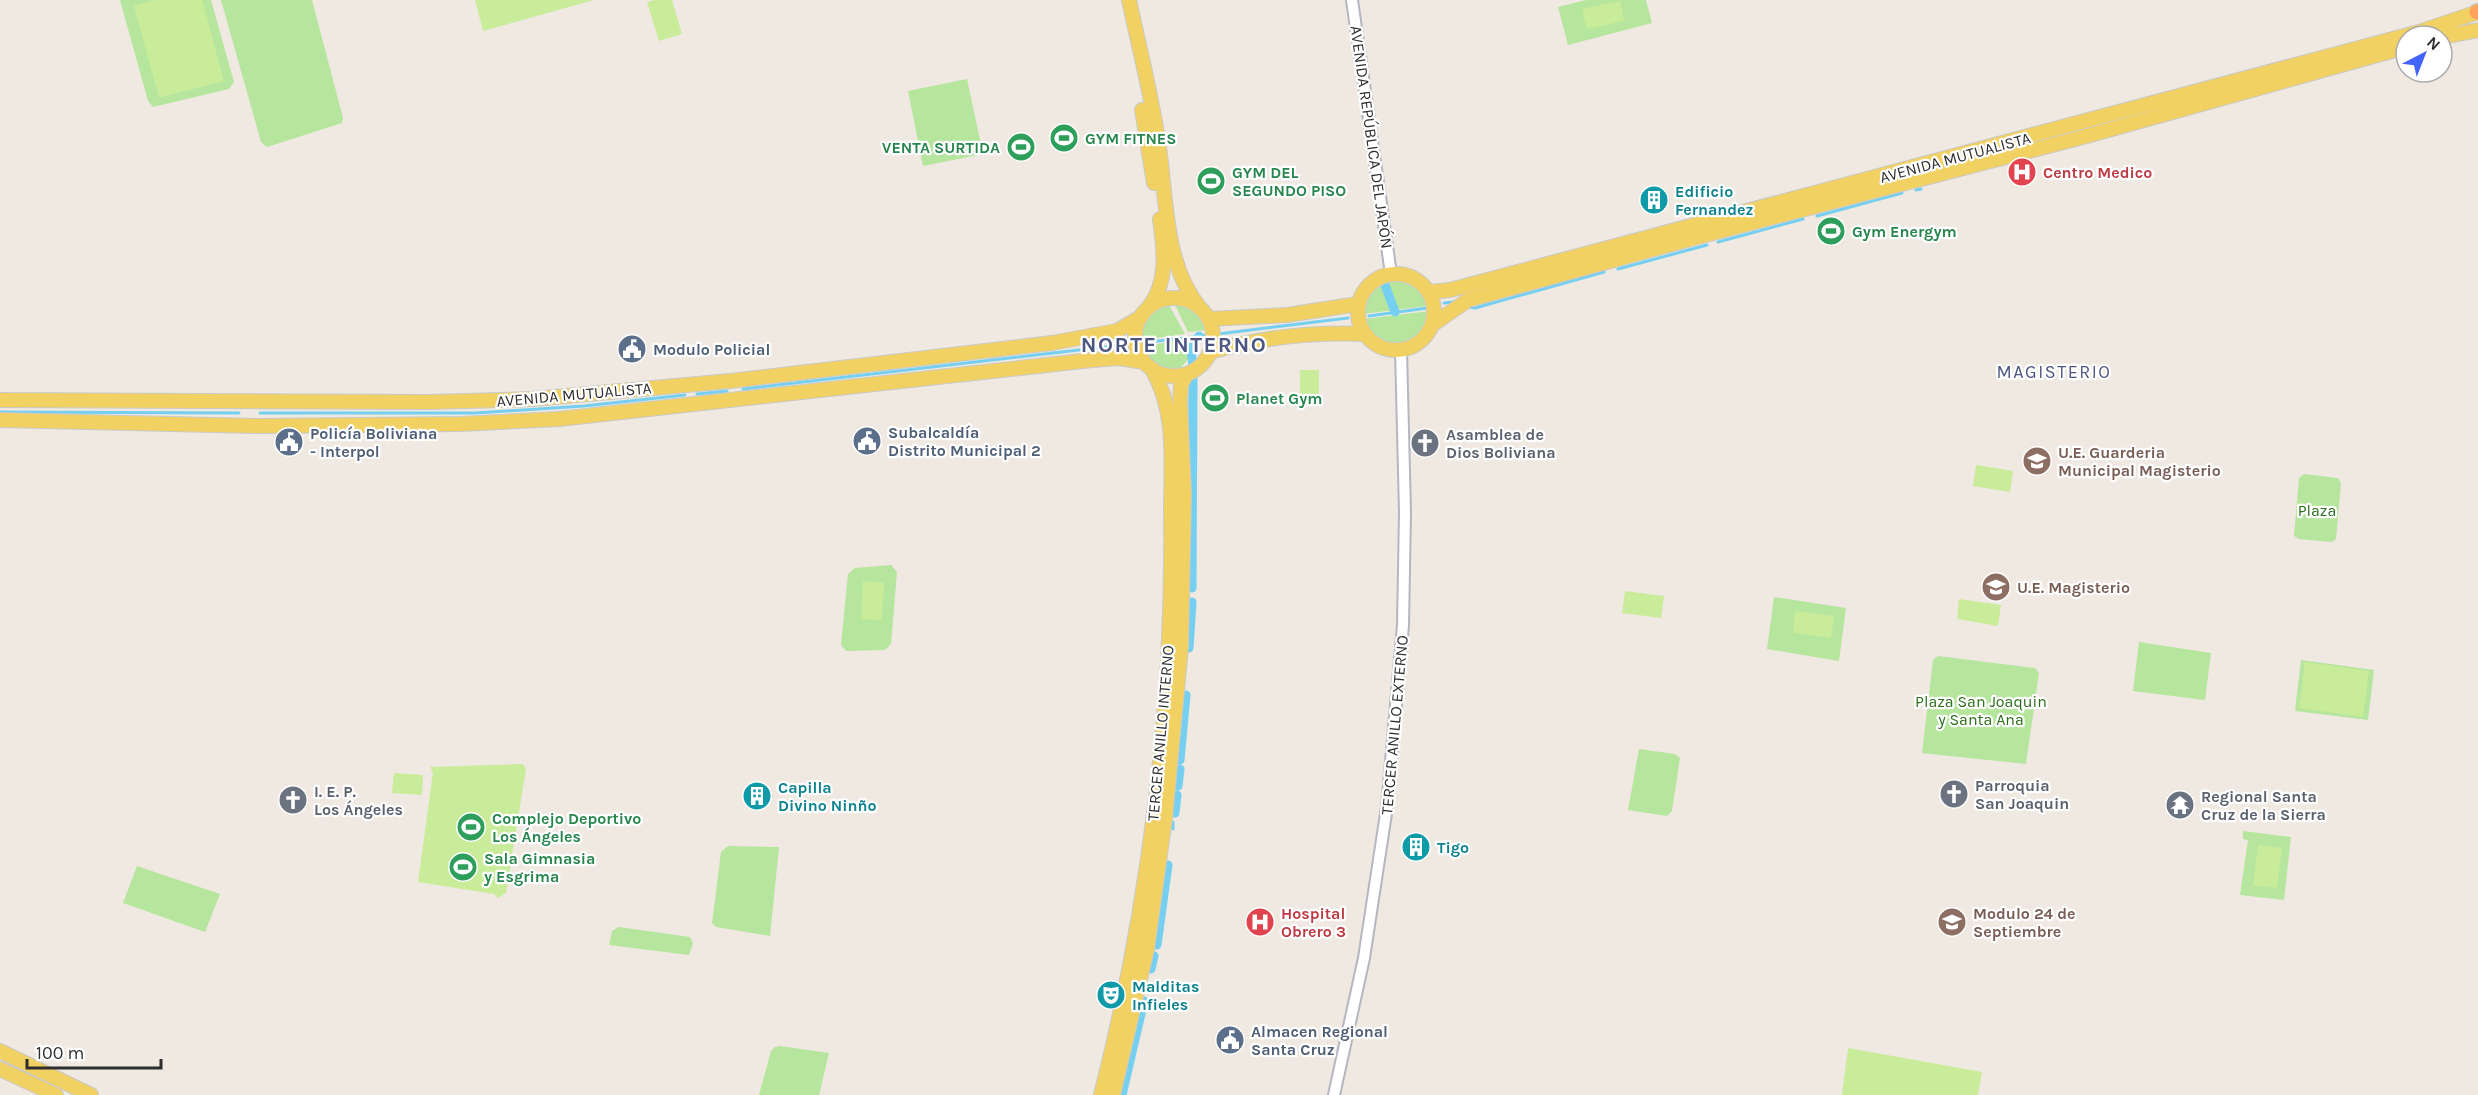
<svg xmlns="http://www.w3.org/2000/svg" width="2478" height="1095" viewBox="0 0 2478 1095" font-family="Karla,sans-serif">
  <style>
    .green { fill: #b6e59e }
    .pitch { fill: #c9ec9a }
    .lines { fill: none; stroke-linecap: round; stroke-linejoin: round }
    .stream { stroke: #75cff0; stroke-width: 3 }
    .canal { stroke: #75cff0; stroke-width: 9 }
    .minor-casing { stroke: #b4b7c1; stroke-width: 14 }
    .major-casing { stroke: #c9c9c9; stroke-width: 16 }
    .highway-casing { stroke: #c9c9c9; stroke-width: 18 }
    .minor { stroke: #fff; stroke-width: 10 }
    .major { stroke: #f2d163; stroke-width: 14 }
    .highway { stroke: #ffa35c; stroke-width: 15 }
    .labels { text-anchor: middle; stroke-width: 4.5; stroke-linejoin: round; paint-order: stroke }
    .street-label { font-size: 16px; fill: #2e2e2e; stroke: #fff }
    .leisure-label { font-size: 16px; font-weight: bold; fill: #27864d; stroke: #fff; text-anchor: start }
    .health-label { font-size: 16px; font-weight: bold; fill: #be3a42; stroke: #fff; text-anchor: start }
    .culture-label { font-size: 16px; font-weight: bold; fill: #0d838f; stroke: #fff; text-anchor: start }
    .service-label { font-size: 16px; font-weight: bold; fill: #4e5e75; stroke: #fff; text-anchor: start }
    .worship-label { font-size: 16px; font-weight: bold; fill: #5b616d; stroke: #fff; text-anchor: start }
    .education-label { font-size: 16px; font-weight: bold; fill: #785e54; stroke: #fff; text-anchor: start }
    .park-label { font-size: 16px; fill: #2c6e1b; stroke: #fff }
    .neighbourhood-label { font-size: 18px; letter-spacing: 1.5px; fill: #4d5680; stroke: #fff }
    .district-label { font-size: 22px; font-weight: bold; letter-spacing: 1.5px; fill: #4d5680; stroke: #fff }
  </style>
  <rect width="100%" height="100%" fill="#efe9e1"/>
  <path class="green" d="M120,0H211L234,82L229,89L153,107L148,101Z
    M221,0H312L343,118L342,123L267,147L261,142Z
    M1586,0H1646L1652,23L1568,45L1558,7Z
    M967,79L983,154L923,166L908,91Z
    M1393,281C1410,283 1422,289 1427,306L1363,314C1363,296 1377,286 1393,281Z
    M1169,305L1185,334L1141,340C1141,321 1151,310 1169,305Z
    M1175,305C1191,307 1201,316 1207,330L1188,332Z
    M1430,311C1423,346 1380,357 1364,322V319Z
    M1195,339L1190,345L1188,359L1178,371C1160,372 1152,364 1143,349L1142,346Z
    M2304,474L2338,478L2341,483L2336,539L2332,542L2299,539L2294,536L2299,478Z
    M891,565L897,572L891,644L885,650L846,651L841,645L848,574L855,568Z
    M1774,597L1846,608L1839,661L1767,649Z
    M2139,642L2211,653L2205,700L2133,691Z
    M1938,656L2035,668L2039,673L2026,764L1922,753L1933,660Z
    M2301,660L2374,670L2368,720L2295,711Z
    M1639,749L1675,754L1680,758L1672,811L1667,816L1628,810Z
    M2243,831L2291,837L2284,900L2240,895L2248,840L2243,839Z
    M728,846L779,847L770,936L716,927L712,923L721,852Z
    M137,866L220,894L205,932L123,903Z
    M619,927L690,937L693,943L689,955L609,945L612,931Z
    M780,1046L829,1053L819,1095H759L771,1051L775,1047Z"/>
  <path class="pitch" d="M156,0H202L224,81L159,98L134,6Z
    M475,0H594L483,31Z
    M655,0H672L682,34L659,41L647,2Z
    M1620,1L1624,21L1587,29L1582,9Z
    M1300,370H1319V401L1300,400Z
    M1976,465L2013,471L2010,492L1973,486Z
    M863,581L884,583L882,620L861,619Z
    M1625,591L1664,596L1661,618L1622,613Z
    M1959,599L2001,605L1998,626L1957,619Z
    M1795,611L1834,616L1831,638L1793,633Z
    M2305,662L2369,671L2363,717L2299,708Z
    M523,764L526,769L506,893L498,898L494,894L418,882L433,772L430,767Z
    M394,773L423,775L422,795L392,793Z
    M2258,845L2282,848L2277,888L2253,885Z
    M1848,1048L1982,1072L1978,1095H1842Z"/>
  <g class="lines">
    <path class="stream" d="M1916,190L1921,189
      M1817,216L1902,193
      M1718,242L1803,219
      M1618,269L1707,245
      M1444,303L1453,302
      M1469,307L1475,308L1604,272
      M1369,316L1427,308
      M1218,334L1348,318
      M1142,343L1208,335
      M743,389L1131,344
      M697,394L727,391
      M0,412L239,413
      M260,413H475L584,406L685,395
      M1173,829V822"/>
    <path class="canal" d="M1385,285L1395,312
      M1193,366L1191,350L1199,336
      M1192,588L1193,377
      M1189,648L1192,602
      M1180,760L1186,695
      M1178,786L1180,769
      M1175,813L1177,795
      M1157,945L1168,865
      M1151,969L1154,956
      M1122,1095L1144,1001"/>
    <g class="minor-casing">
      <path id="minor" d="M1352,0L1391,274
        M1334,1095L1364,958L1387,807L1403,625L1405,512L1401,350"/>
    </g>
    <g class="major-casing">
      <path id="major" d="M1129,0C1139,47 1151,93 1158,140C1167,196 1163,263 1200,308
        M2442,37L2478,30
        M1142,110L1154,183
        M1358 312a38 38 0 1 1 76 0a38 38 0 1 1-76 0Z
        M1429,292L1450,290L2419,32L2478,12
        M1135 337a39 39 0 1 1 78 0a39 39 0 1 1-78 0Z
        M1149,307C1169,280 1164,250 1160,219
        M1209,319L1287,315L1358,304
        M1432,325L1468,300L1709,234L2083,137L2406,47
        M1210,352C1261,337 1312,332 1365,334
        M0,400L430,402L533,399L730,381L1052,343L1117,331L1141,317
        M0,420L259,426L460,424L559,419L1092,360L1119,358L1144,362
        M0,1051L91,1095
        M0,1069L56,1095
        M1101,1095C1149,906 1174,706 1171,511C1171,461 1177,413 1152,369
        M1113,1095L1147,949L1165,818L1181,647L1184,494L1180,400L1181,385L1186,374"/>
    </g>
    <g class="highway-casing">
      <path id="highway" d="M2477,12H2478"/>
    </g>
    <use href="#minor" class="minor"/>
    <use href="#major" class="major"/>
    <use href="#highway" class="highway"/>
  </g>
  <defs>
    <g id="stadium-disc" transform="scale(1.5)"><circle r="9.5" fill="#2e9e5b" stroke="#fff"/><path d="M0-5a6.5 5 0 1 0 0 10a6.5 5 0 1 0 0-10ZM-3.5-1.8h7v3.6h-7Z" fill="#fff"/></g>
    <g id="hospital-disc" transform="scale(1.5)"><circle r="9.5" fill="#e0444e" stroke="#fff"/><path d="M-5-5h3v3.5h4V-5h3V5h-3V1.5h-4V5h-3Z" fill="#fff"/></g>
    <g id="building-disc" transform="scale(1.5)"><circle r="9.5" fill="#0f9aa8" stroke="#fff"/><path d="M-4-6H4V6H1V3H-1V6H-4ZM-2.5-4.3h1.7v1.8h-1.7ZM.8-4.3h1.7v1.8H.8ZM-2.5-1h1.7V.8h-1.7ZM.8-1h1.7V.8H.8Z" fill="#fff"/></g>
    <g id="civic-disc" transform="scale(1.5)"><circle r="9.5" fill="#5c6f8a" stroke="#fff"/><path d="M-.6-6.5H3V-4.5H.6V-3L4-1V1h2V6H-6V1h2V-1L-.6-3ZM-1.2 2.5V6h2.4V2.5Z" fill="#fff"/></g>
    <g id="church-disc" transform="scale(1.5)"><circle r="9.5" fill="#6b7280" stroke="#fff"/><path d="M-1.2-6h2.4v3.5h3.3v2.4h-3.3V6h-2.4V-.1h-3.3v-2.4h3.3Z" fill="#fff"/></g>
    <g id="school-disc" transform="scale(1.5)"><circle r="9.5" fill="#8d6e63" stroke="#fff"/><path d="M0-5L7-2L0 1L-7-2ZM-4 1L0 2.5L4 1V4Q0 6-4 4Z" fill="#fff"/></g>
    <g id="temple-disc" transform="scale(1.5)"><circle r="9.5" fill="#6b7280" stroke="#fff"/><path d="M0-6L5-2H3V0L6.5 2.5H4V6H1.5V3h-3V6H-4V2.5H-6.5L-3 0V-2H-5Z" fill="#fff"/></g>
    <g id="theatre-disc" transform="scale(1.5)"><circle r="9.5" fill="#0f9aa8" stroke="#fff"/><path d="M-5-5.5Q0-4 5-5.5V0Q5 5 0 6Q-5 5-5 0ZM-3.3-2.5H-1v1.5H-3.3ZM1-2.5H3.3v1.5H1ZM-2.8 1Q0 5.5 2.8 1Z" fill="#fff"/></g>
  </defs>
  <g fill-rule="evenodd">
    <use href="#stadium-disc" x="1064" y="138"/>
    <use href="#stadium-disc" x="1021" y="147"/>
    <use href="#hospital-disc" x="2022" y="172"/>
    <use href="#stadium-disc" x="1211" y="181"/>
    <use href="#building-disc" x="1654" y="200"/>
    <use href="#stadium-disc" x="1831" y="231"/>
    <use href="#civic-disc" x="632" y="349"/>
    <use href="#stadium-disc" x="1215" y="398"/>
    <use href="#civic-disc" x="867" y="441"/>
    <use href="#civic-disc" x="289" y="442"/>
    <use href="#church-disc" x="1425" y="443"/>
    <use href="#school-disc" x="2037" y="461"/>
    <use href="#school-disc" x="1996" y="587"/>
    <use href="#church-disc" x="1954" y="794"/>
    <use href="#building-disc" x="757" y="796"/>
    <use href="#church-disc" x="293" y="800"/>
    <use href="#temple-disc" x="2180" y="805"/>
    <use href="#stadium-disc" x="471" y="827"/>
    <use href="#building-disc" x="1416" y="847"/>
    <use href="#stadium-disc" x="463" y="867"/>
    <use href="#hospital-disc" x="1260" y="922"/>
    <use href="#school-disc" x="1952" y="922"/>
    <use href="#theatre-disc" x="1111" y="995"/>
    <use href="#civic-disc" x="1230" y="1040"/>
  </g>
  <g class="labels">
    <g class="street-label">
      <text transform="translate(1372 137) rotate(82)" y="6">AVENIDA REPÚBLICA DEL JAPÓN</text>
      <text transform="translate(1955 157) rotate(-15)" y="6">AVENIDA MUTUALISTA</text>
      <text transform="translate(574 394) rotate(-5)" y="6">AVENIDA MUTUALISTA</text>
      <text transform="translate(1394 725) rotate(-85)" y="6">TERCER ANILLO EXTERNO</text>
      <text transform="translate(1160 733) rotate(-85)" y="6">TERCER ANILLO INTERNO</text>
    </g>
    <g class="leisure-label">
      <text x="1085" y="144">GYM FITNES</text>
      <text x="1000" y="153" text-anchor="end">VENTA SURTIDA</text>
      <text x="1232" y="178">GYM DEL<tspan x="1232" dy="18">SEGUNDO PISO</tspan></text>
      <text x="1852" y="237">Gym Energym</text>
      <text x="1236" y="404">Planet Gym</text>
      <text x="492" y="824">Complejo Deportivo<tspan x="492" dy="18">Los Ángeles</tspan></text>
      <text x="484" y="864">Sala Gimnasia<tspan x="484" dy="18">y Esgrima</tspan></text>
    </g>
    <g class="health-label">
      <text x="2043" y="178">Centro Medico</text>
      <text x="1281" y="919">Hospital<tspan x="1281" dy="18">Obrero 3</tspan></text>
    </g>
    <g class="culture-label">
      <text x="1675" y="197">Edificio<tspan x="1675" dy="18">Fernandez</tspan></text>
      <text x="778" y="793">Capilla<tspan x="778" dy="18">Divino Ninño</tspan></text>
      <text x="1437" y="853">Tigo</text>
      <text x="1132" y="992">Malditas<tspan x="1132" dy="18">Infieles</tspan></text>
    </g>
    <g class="service-label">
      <text x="653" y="355">Modulo Policial</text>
      <text x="888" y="438">Subalcaldía<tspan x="888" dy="18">Distrito Municipal 2</tspan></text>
      <text x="310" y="439">Policía Boliviana<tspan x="310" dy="18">- Interpol</tspan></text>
      <text x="1251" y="1037">Almacen Regional<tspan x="1251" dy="18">Santa Cruz</tspan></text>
    </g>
    <g class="worship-label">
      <text x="1446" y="440">Asamblea de<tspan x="1446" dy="18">Dios Boliviana</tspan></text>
      <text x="1975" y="791">Parroquia<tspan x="1975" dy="18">San Joaquin</tspan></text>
      <text x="314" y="797">I. E. P.<tspan x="314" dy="18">Los Ángeles</tspan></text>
      <text x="2201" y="802">Regional Santa<tspan x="2201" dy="18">Cruz de la Sierra</tspan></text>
    </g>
    <g class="education-label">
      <text x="2058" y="458">U.E. Guarderia<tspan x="2058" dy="18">Municipal Magisterio</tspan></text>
      <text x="2017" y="593">U.E. Magisterio</text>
      <text x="1973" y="919">Modulo 24 de<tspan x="1973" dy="18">Septiembre</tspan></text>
    </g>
    <g class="park-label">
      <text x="2317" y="516">Plaza</text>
      <text x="1981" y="707">Plaza San Joaquin<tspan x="1981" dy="18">y Santa Ana</tspan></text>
    </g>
    <g class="neighbourhood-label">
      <text x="2054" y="378">MAGISTERIO</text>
    </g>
    <g class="district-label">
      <text x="1174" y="352">NORTE INTERNO</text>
    </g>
  </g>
  <g transform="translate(2424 54) rotate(42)"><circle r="28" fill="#ffffff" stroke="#ababab" stroke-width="1.5"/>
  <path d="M0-4.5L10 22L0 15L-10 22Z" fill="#4264fb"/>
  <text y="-9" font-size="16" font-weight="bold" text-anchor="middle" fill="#2e2e2e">N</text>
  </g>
  <path d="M27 1059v9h134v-9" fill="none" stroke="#2e2e2e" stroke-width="3"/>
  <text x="36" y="1059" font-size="18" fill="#2e2e2e" stroke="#ffffff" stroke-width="4.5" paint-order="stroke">100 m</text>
</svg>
